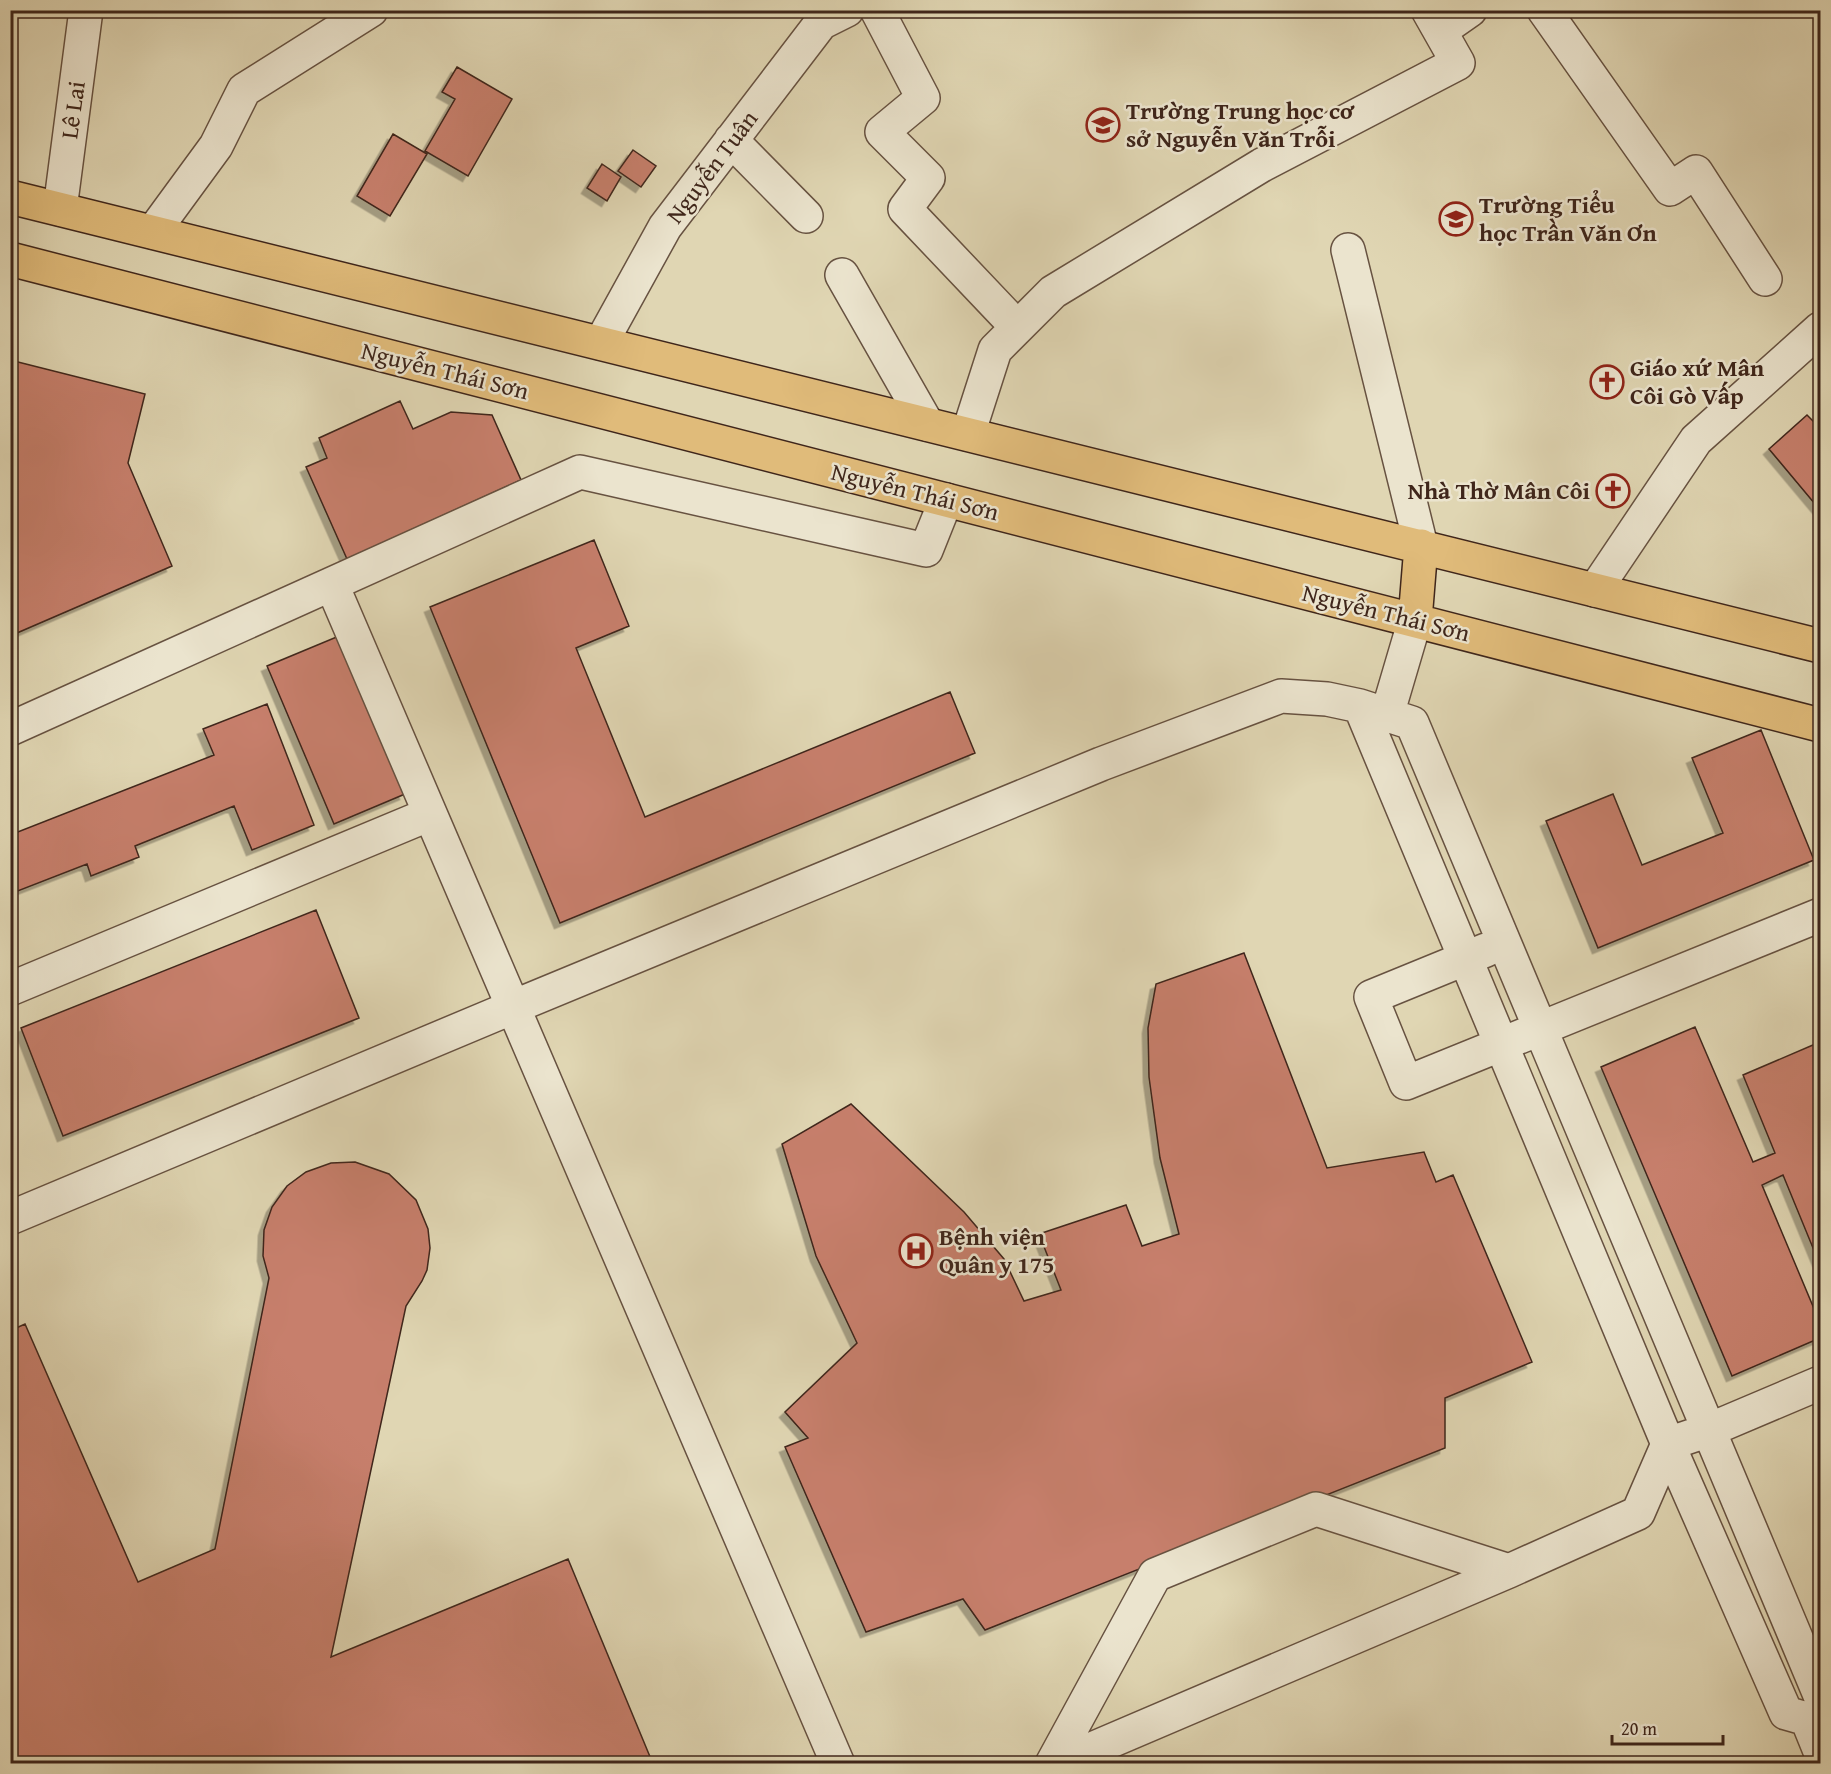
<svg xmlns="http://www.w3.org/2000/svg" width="1831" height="1774" viewBox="0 0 1831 1774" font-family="'Gentium Book Plus',serif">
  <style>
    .building { fill: #c77f6c; stroke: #3f261b; stroke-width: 1.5; filter: url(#shadow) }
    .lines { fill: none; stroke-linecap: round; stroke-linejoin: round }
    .minor-casing { stroke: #675241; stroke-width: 36 }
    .major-casing { stroke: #3f261b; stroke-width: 36 }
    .minor { stroke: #ebe4ce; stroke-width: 33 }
    .major { stroke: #e0bb7a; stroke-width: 33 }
    .labels { text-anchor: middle; stroke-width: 5; stroke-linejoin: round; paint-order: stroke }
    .street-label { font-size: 24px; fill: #3f261b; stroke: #ebe4ce }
    .poi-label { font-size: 24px; font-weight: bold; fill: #3f261b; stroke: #ebe4ce; text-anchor: start }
  </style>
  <defs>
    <filter id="shadow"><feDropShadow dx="-5.5" dy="5.5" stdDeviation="0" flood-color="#0004"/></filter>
  </defs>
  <rect width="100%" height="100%" fill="#e0d6b3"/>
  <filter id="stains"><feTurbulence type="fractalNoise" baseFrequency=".00333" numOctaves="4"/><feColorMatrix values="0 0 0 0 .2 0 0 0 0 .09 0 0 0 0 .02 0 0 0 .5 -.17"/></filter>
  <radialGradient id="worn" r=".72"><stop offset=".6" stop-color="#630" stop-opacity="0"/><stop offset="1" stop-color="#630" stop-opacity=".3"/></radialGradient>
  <path class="building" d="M457,67L512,99L468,176L425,151L455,99L442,92Z
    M393,134L427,154L390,216L357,196Z
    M633,150L656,166L641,187L618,171Z
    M602,164L621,177L607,201L587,188Z
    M10,360L145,394L128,463L172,566L10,636Z
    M400,401L413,429L451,412L492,415L521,480L347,559L306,467L327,458L319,438Z
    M1807,415L1815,423L1820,418V510L1769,449Z
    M594,540L629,626L576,648L645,817L950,692L975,753L560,923L430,607Z
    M339,636L405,794L334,824L267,666Z
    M267,704L314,825L252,850L234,806L135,846L139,857L91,876L87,864L10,894V835L214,755L203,729Z
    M1761,730L1814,860L1598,948L1546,821L1613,794L1642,865L1723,833L1692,758Z
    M316,910L359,1018L63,1136L21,1028Z
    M1244,953L1327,1168L1424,1152L1436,1182L1453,1175L1532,1362L1445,1398V1448L985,1630L963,1599L866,1632L785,1447L808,1438L785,1412L857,1343L816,1256L782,1144L851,1104L964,1212L1004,1259L1024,1301L1061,1290L1039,1234L1126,1205L1142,1246L1179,1234L1160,1158L1149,1077L1148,1028L1156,984Z
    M1695,1027L1753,1162L1775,1153L1743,1075L1820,1042V1265L1783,1175L1762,1185L1820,1323V1338L1732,1376L1601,1067Z
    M355,1162L389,1174L416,1200L428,1229L430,1248L427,1270L422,1281L406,1306L331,1657L568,1559L653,1764H10V1322L14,1329L25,1324L138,1582L215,1549L269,1278L263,1256L264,1230L272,1207L287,1186L306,1172L331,1163Z"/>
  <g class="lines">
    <g class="minor-casing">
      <path id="minor" d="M877,10L923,98L882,132L928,178L905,209L1017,327
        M1544,10L1670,189L1696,172L1765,279
        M1440,31L1470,10
        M731,140L806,216
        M60,209L86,10
        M153,232L216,146L244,90L371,10
        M1348,250L1421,546
        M842,275L927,424
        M601,343L665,227L821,23L847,10
        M968,434L995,350L1053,292L1262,165L1458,63L1428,10
        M332,585L838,1764
        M1595,590L1696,440L1820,329
        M1360,706L1412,723L1820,1695
        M1387,715L1415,620
        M10,729L580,472L926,550L946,500
        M1486,950L1371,997L1406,1083L1820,915
        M10,989L430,814
        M10,1218L513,1007L1101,764L1281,696L1327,699L1360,706L1668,1444L1786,1713L1807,1719L1820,1751
        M1052,1764L1155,1575L1316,1509L1509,1571
        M1057,1764L1509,1571L1638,1513L1668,1444L1709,1430L1820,1383"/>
    </g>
    <g class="major-casing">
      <path id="major" d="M10,197L1820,646
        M10,259L1820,725
        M1415,620L1421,546"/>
    </g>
    <use href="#minor" class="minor"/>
    <use href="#major" class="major"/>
  </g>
  <defs>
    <g id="school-ring" transform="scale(1.725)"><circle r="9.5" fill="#ebe4ce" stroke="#8f2418" stroke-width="1.5"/><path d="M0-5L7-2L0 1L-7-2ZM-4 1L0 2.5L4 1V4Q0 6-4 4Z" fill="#8f2418"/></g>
    <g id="church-ring" transform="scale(1.725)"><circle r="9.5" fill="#ebe4ce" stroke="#8f2418" stroke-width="1.5"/><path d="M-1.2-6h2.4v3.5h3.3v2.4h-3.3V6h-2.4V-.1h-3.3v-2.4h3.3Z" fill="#8f2418"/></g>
    <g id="hospital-ring" transform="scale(1.725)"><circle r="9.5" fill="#ebe4ce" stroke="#8f2418" stroke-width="1.5"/><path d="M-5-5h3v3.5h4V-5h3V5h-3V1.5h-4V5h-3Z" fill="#8f2418"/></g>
  </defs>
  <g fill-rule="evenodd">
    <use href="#school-ring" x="1103" y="125"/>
    <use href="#school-ring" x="1456" y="219"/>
    <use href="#church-ring" x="1607" y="382"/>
    <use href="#church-ring" x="1613" y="491"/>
    <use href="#hospital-ring" x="916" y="1251"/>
  </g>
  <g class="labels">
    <g class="street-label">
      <text transform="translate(73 110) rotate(-82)" y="8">Lê Lai</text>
      <text transform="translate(712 167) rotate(-53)" y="8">Nguyễn Tuân</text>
      <text transform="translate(445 371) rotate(14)" y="8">Nguyễn Thái Sơn</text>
      <text transform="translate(915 492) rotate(14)" y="8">Nguyễn Thái Sơn</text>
      <text transform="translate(1386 613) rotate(14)" y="8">Nguyễn Thái Sơn</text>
    </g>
    <g class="poi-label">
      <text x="1126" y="119">Trường Trung học cơ<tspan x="1126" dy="28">sở Nguyễn Văn Trỗi</tspan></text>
      <text x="1479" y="213">Trường Tiểu<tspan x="1479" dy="28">học Trần Văn Ơn</tspan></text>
      <text x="1630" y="376">Giáo xứ Mân<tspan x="1630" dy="28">Côi Gò Vấp</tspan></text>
      <text x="1590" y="499" text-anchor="end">Nhà Thờ Mân Côi</text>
      <text x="939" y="1245">Bệnh viện<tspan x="939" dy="28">Quân y 175</tspan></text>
    </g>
  </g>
  <rect width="1831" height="1774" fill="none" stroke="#e0d6b3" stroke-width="36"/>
  <rect x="12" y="12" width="1807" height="1750" fill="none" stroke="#3f261b" stroke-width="3"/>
  <rect x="18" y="18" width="1795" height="1738" fill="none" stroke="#3f261b" stroke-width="1.5"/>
  <path d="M1612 1735v9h111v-9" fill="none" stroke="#3f261b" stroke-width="3"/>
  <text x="1621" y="1735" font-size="18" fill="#3f261b" stroke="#ebe4ce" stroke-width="4.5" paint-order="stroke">20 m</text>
  <rect width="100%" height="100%" filter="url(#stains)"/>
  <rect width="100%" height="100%" fill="url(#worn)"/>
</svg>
